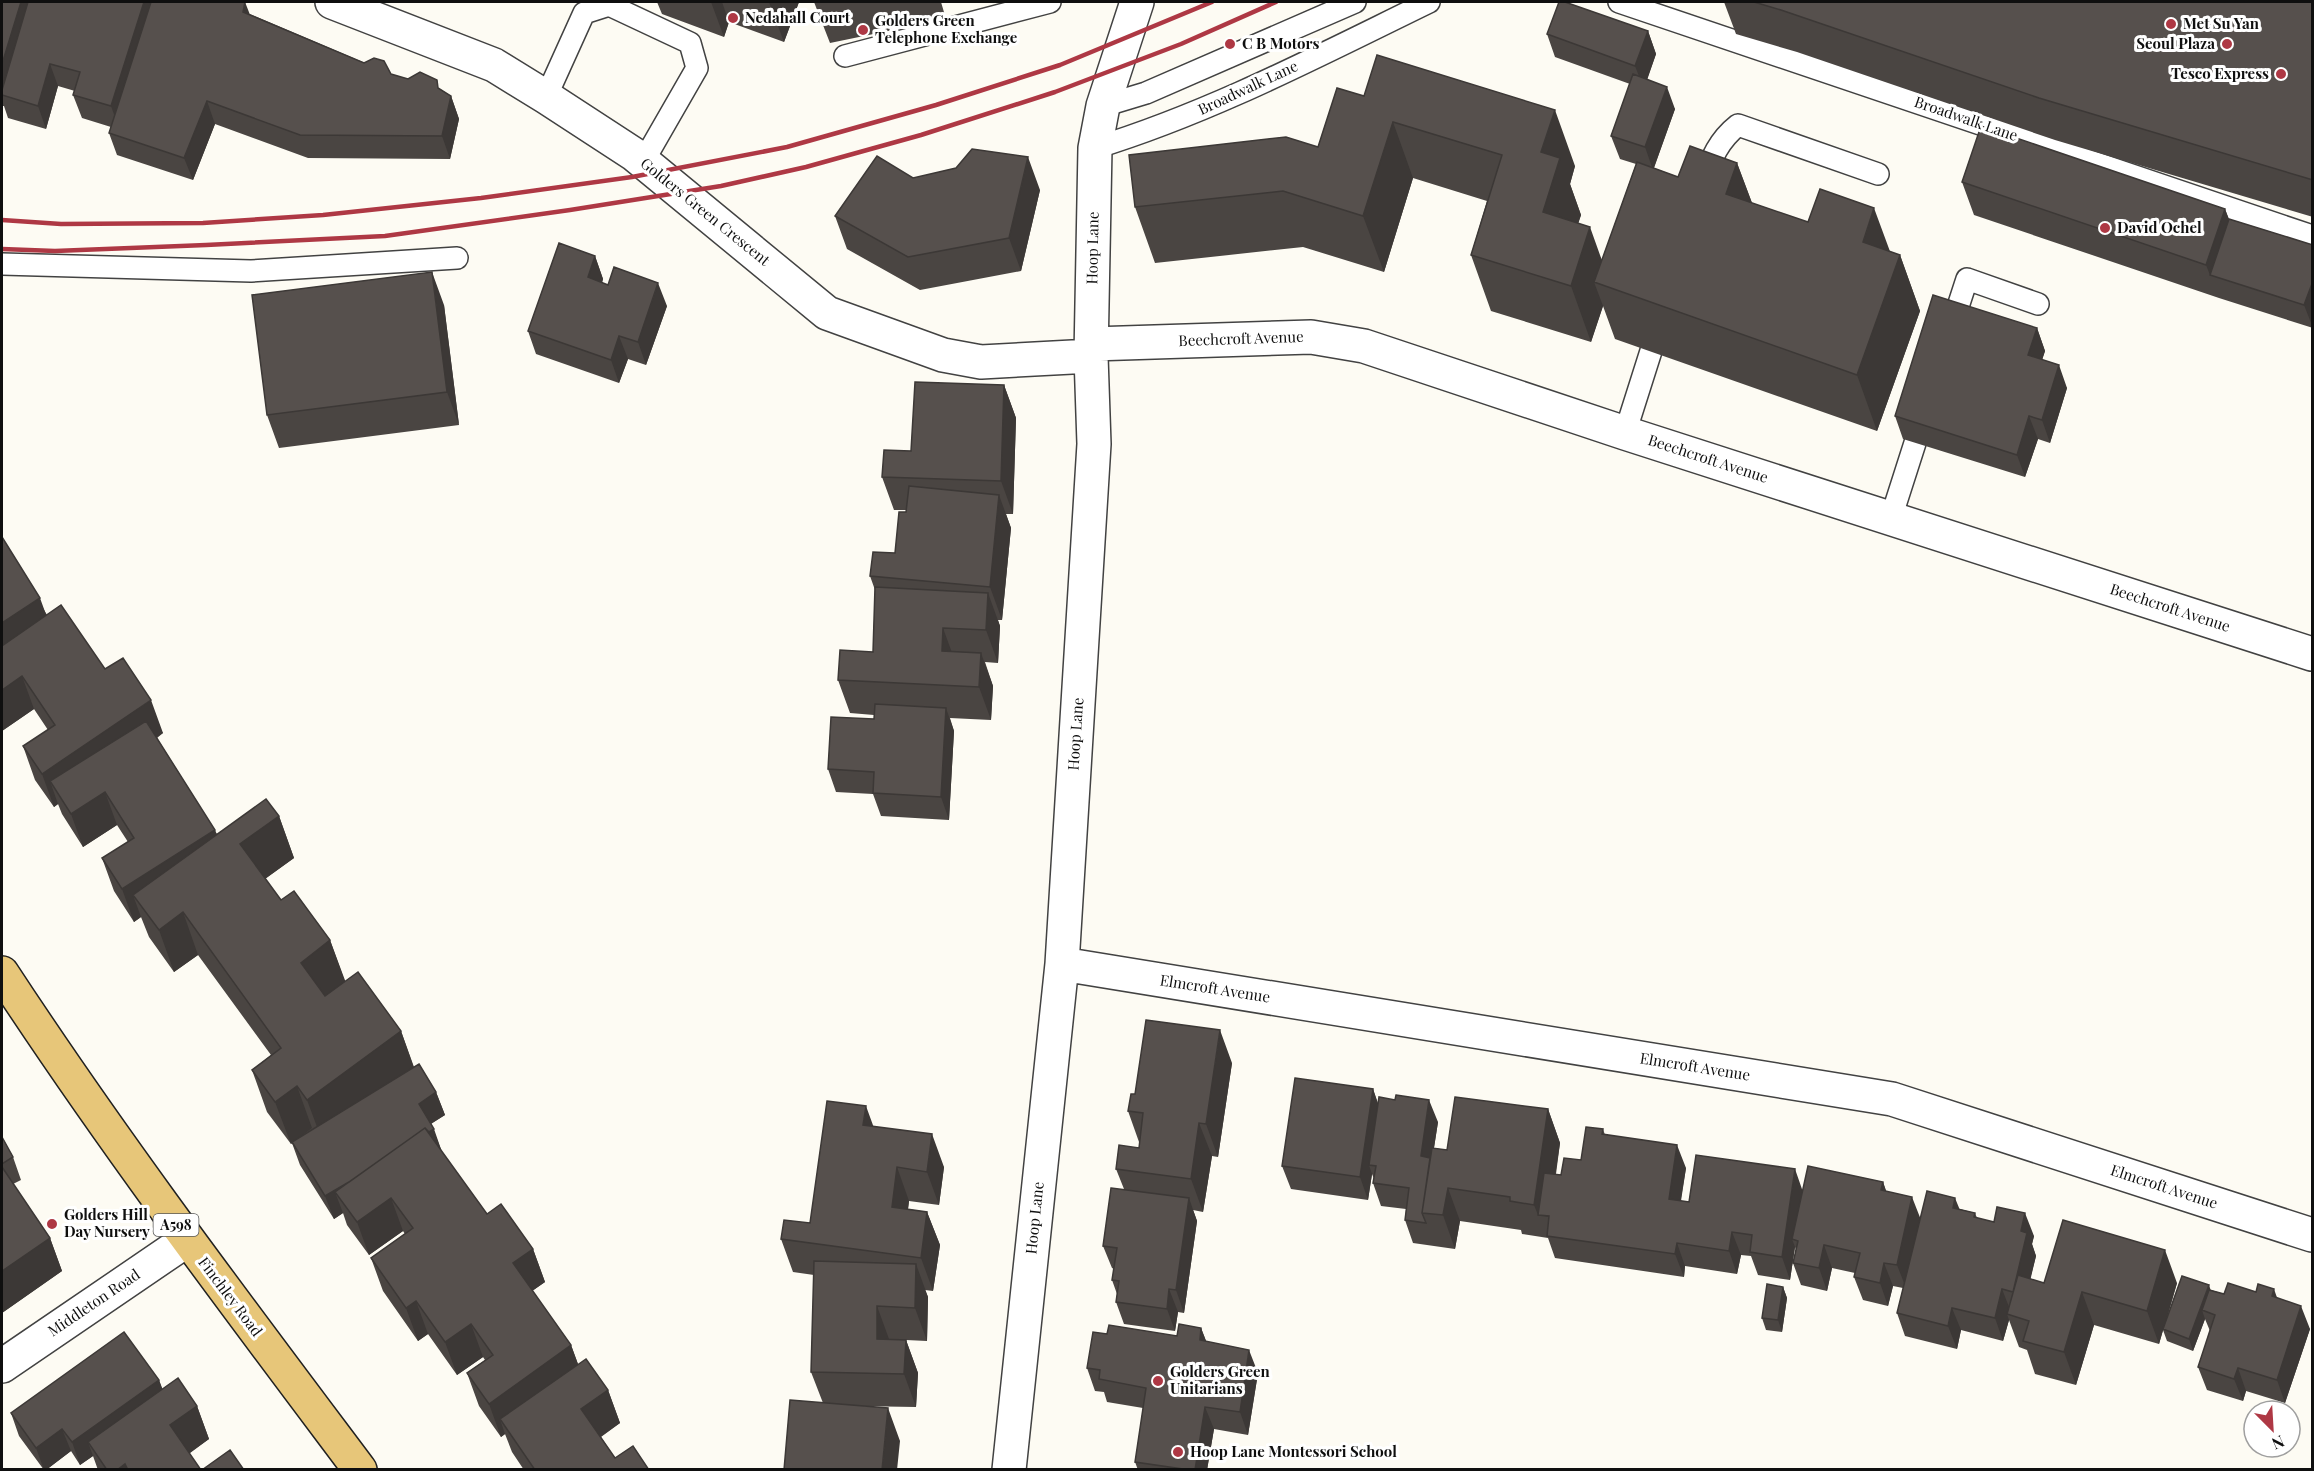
<svg xmlns="http://www.w3.org/2000/svg" width="2314" height="1471" viewBox="0 0 2314 1471" font-family="'Playfair Display',serif">
  <style>
    .lines { fill: none; stroke-linecap: round; stroke-linejoin: round }
    .service-casing { stroke: #424242; stroke-width: 24 }
    .minor-casing { stroke: #424242; stroke-width: 36 }
    .primary-casing { stroke: #202020; stroke-width: 36 }
    .service { stroke: #fff; stroke-width: 21 }
    .minor { stroke: #fff; stroke-width: 33 }
    .primary { stroke: #e7c679; stroke-width: 33 }
    .rail { stroke: #ae3844; stroke-width: 4.5 }
    .wall { fill: #4a4542 }
    .shaded-wall { fill: #3c3836 }
    .building { fill: #56504d; stroke: #3c3836; stroke-width: 1.5 }
    .poi-dot { fill: #ae3844; stroke: #fff; stroke-width: 2 }
    .labels { text-anchor: middle; stroke-width: 6; stroke-linejoin: round; paint-order: stroke }
    .shield { fill: #fff; stroke: #575757; stroke-width: 1.5 }
    .shield-label { font-size: 14px; font-weight: bold; fill: #0f0f0f }
    .poi-label { font-size: 15px; font-weight: bold; fill: #0f0f0f; stroke: #fff; text-anchor: start }
    .street-label { font-size: 15px; fill: #0f0f0f; stroke: #fff }
  </style>
  <rect width="100%" height="100%" fill="#fdfbf3"/>
  <g class="lines">
    <g class="service-casing">
      <path id="service" d="M1619,2L2312,236
        M845,56L1050,2
        M546,97L584,13L609,5L690,43L697,68L643,162
        M1103,106L1146,93L1355,2
        M1095,148C1212,112 1320,55 1429,2
        M1704,181C1711,158 1719,140 1738,125L1878,174
        M2,264L251,271L457,258
        M1953,322L1967,279L2038,304
        M1625,433L1651,351
        M1891,518L1915,443"/>
    </g>
    <g class="minor-casing">
      <path id="minor" d="M332,2L494,65L546,97L635,155L827,313L943,355L981,362L1091,356
        M1092,344L1311,337L1364,346L1625,433L2312,654
        M1062,964L1892,1099L2312,1235
        M2,1366L187,1240
        M1009,1470L1062,964L1094,444L1091,356L1095,148L1103,106L1137,2"/>
    </g>
    <g class="primary-casing">
      <path id="primary" d="M2,973C114,1144 237,1306 360,1470"/>
    </g>
    <use href="#service" class="service"/>
    <use href="#minor" class="minor"/>
    <use href="#primary" class="primary"/>
    <path class="rail" d="M2,220L61,224L203,223L323,215L481,198L632,177L787,147L936,105L1060,65L1212,2
      M2,249L55,251L206,245L385,236L570,210L721,186L806,167L921,135L1055,92L1181,44L1276,2"/>
  </g>
  <path class="wall" d="M2,2L250,14L391,74L440,89L451,96L459,119L450,159L308,158L215,124L193,180L117,155L109,133L111,127L82,118L73,95L75,91L58,86L46,129L8,118L4,106H2Z
    M657,2H799L784,42L729,22L724,37L662,14Z
    M814,2H941L946,19L830,43Z
    M1724,2H2313V217L2055,140L1797,52L1736,34Z
    M1648,31L1656,54L1647,79L1675,109L1654,168L1678,177L1737,163L1752,203L1900,255L1920,311L1877,431L1615,339L1603,306L1591,342L1491,311L1471,255L1487,201L1413,178L1384,272L1303,247L1155,263L1135,207L1318,147L1337,88L1575,166L1570,184L1581,215L1578,223L1602,260L1636,164L1620,159L1611,136L1630,84L1555,57L1547,34Z
    M913,178L1040,190L1021,271L920,290L847,249L835,216Z
    M1962,182L2225,209L2229,219L2313,245V328L2219,298L1974,215Z
    M595,256L603,279L602,283L667,306L646,365L628,359L619,383L536,354L528,331Z
    M444,305L459,425L279,448L267,415Z
    M2037,328L2045,351L2042,360L2067,388L2050,443L2038,439L2025,477L1903,439L1895,416Z
    M1004,385L1016,418L1013,514H1006L1011,528L1002,620H998L1000,626L998,663L985,662L993,686L991,720L950,718L954,731L949,820L881,816L873,794L836,792L828,769L874,719V715L850,713L838,680L873,652L875,590L870,576L895,553L906,512V510H894L882,477L911,451Z
    M2,537L47,615L105,669L163,733L157,738L217,834L279,816L294,858L265,879L281,900L330,940L345,982L401,1031L414,1067L436,1092L445,1115L431,1124L442,1152L487,1214L533,1249L545,1282L532,1291L571,1345L578,1364L608,1390L620,1423L601,1437L615,1458L649,1470H524L512,1452L505,1434L501,1437L479,1406L467,1373L485,1360L483,1357L457,1375L428,1334L418,1341L383,1291L371,1258L405,1234L403,1231L369,1255L347,1225L343,1213L334,1219L300,1165L292,1143L291,1144L267,1112L252,1070L271,1055L198,955L174,972L149,937L141,917L134,922L114,891L102,858L128,842L117,825L83,847L62,814L58,804L54,807L35,780L23,746L48,730L34,709L2,731Z
    M1232,1063L1218,1157L1212,1156L1203,1212L1193,1210L1197,1221L1184,1313L1178,1312L1175,1331L1124,1324L1116,1302L1117,1294L1112,1280L1114,1269L1112,1268L1103,1246L1124,1189L1116,1169L1139,1148V1142L1128,1111L1135,1094Z
    M1373,1089L1378,1104L1438,1122L1434,1148L1447,1150L1548,1109L1560,1143L1556,1174L1561,1175L1581,1160L1603,1129L1605,1135L1686,1168L1681,1201L1689,1202L1883,1182L1886,1191L1920,1218L1960,1209L1975,1213L1977,1218L2034,1236L2032,1244L2036,1256L2030,1279L2044,1283H2177L2168,1315L2211,1290L2224,1294L2277,1298L2310,1329L2285,1403L2246,1391L2243,1401L2207,1390L2198,1367L2210,1331L2205,1319L2193,1351L2167,1341L2163,1330L2159,1344L2094,1325L2076,1385L2035,1374L2027,1350L2019,1347L2009,1320L2003,1341L1961,1330L1957,1349L1905,1336L1897,1313L1903,1288L1893,1286L1888,1306L1863,1300L1854,1277L1855,1273L1832,1268L1827,1291L1801,1285L1793,1263L1796,1250L1795,1247L1790,1280L1758,1275L1751,1256L1741,1255L1737,1274L1685,1266L1684,1277L1555,1258L1548,1238L1522,1234L1521,1230L1460,1221L1455,1249L1413,1243L1405,1220L1406,1209L1381,1206L1373,1183L1374,1179L1372,1174L1368,1200L1291,1189L1282,1166Z
    M874,1126L944,1167L939,1205L909,1201L908,1209L927,1212L940,1245L933,1291L925,1290L928,1297L927,1341L906,1340L918,1373L916,1407L854,1406L900,1441L823,1403L811,1372L814,1275L793,1272L781,1239L810,1223Z
    M2,1137L13,1157L21,1180L13,1184L50,1238L62,1271L2,1313Z
    M1783,1287L1787,1298L1782,1332L1766,1330L1762,1318Z
    M1201,1328L1206,1341L1258,1373L1248,1435L1214,1429L1207,1470H1138L1135,1462L1143,1408L1107,1402L1104,1392L1095,1391L1087,1368L1107,1334L1177,1336Z
    M159,1380L162,1389L197,1406L209,1439L189,1453L201,1470H98L93,1456L80,1465L71,1451L46,1470H44L19,1436L11,1413Z"/>
  <path class="shaded-wall" d="M21,2H36L2,95V64Z
    M144,2H159L119,129L111,106Z
    M245,2L254,25L243,12Z
    M711,2H722L729,22L724,37Z
    M769,2H799L784,42Z
    M1648,31L1656,54L1644,89L1635,66Z
    M50,64L58,86L46,129L38,106Z
    M1667,87L1675,109L1653,170L1645,147Z
    M451,96L459,119L450,159L442,136Z
    M207,101L215,124L193,180L184,158Z
    M1555,110L1575,166L1570,184L1581,215L1564,268L1543,212L1541,152Z
    M1393,122L1413,178L1384,272L1363,216Z
    M1028,157L1040,190L1021,271L1009,238Z
    M1737,163L1758,219L1726,194Z
    M1874,208L1895,265L1863,242Z
    M2225,209L2237,242L2210,275L2206,265Z
    M1590,227L1610,283L1594,282L1603,306L1591,342L1571,286Z
    M1900,255L1920,311L1877,431L1857,375Z
    M595,256L603,279L596,300L588,277Z
    M432,272L444,305L459,425L447,392Z
    M2313,281V297L2311,296L2313,300V328L2304,305Z
    M658,283L667,306L646,365L638,342Z
    M2037,328L2045,351L2036,378L2028,355Z
    M619,336L628,359L619,383L611,360Z
    M2059,365L2067,388L2050,443L2042,420Z
    M1004,385L1016,418L1013,514L1001,481Z
    M2029,416L2038,439L2025,477L2017,455Z
    M999,495L1011,528L1002,620L990,587Z
    M988,593L1000,626L998,663L986,630Z
    M40,598L52,631L2,663V623Z
    M943,628L955,661L942,651Z
    M981,653L993,686L991,720L979,687Z
    M22,676L34,709L2,731V690Z
    M151,700L163,733L63,801L50,781L58,804L54,807L42,774Z
    M946,708L954,731L949,820L941,797Z
    M105,792L117,825L83,847L71,814Z
    M279,816L294,858L255,886L240,844Z
    M215,830L227,863L133,895L141,917L134,922L122,889Z
    M183,912L198,955L174,972L159,930Z
    M330,940L346,983L316,1005L301,963Z
    M1220,1030L1232,1063L1218,1157L1206,1124Z
    M401,1031L416,1074L323,1143L307,1100Z
    M297,1086L312,1128L291,1144L275,1102Z
    M1373,1089L1381,1112L1369,1165L1372,1174L1368,1200L1360,1177Z
    M436,1092L445,1115L427,1126L419,1104Z
    M1429,1100L1438,1122L1429,1179L1421,1156Z
    M866,1106L878,1139L863,1125Z
    M1548,1109L1560,1143L1549,1217L1538,1215L1534,1205Z
    M1199,1123L1212,1156L1203,1212L1191,1179Z
    M434,1129L442,1152L335,1192L343,1213L334,1219L325,1196Z
    M932,1134L944,1167L939,1205L927,1172Z
    M1677,1145L1686,1168L1677,1222L1669,1199Z
    M897,1167L909,1201L904,1240L892,1207Z
    M1795,1169L1803,1192L1792,1239L1795,1247L1790,1280L1782,1257Z
    M1883,1182L1891,1205L1881,1190Z
    M1448,1188L1460,1221L1455,1249L1443,1215Z
    M1912,1197L1921,1220L1906,1288L1897,1265Z
    M391,1198L403,1231L369,1255L357,1222Z
    M1189,1198L1197,1221L1184,1313L1176,1290Z
    M1955,1198L1964,1220L1953,1208Z
    M927,1212L940,1245L933,1291L921,1258Z
    M2025,1213L2034,1236L2032,1244L2036,1256L2022,1315L2013,1292L2021,1231Z
    M1732,1232L1741,1255L1737,1274L1729,1251Z
    M50,1238L62,1271L2,1313V1271Z
    M1677,1243L1685,1266L1684,1277L1675,1254Z
    M1824,1245L1832,1268L1827,1291L1819,1268Z
    M533,1249L545,1282L525,1296L513,1263Z
    M2165,1250L2177,1283L2159,1344L2147,1311Z
    M1884,1263L1893,1286L1888,1306L1880,1283Z
    M916,1264L928,1297L927,1341L915,1308Z
    M2209,1285L2213,1297L2202,1310L2205,1319L2193,1351L2189,1339Z
    M1783,1287L1787,1298L1782,1332L1778,1320Z
    M1169,1289L1178,1312L1175,1331L1167,1309Z
    M2002,1289L2011,1312L2007,1314L2009,1320L2003,1341L1995,1318Z
    M2274,1289L2282,1312L2272,1296Z
    M2082,1292L2094,1325L2076,1385L2064,1352Z
    M416,1301L428,1334L418,1341L406,1308Z
    M877,1306L889,1339H877Z
    M2301,1306L2310,1329L2285,1403L2277,1380Z
    M1952,1308L1961,1330L1957,1349L1948,1326Z
    M471,1324L483,1357L457,1375L445,1342Z
    M1201,1328L1210,1351L1200,1340Z
    M906,1340L918,1373L916,1407L904,1374Z
    M571,1345L583,1378L500,1419L505,1434L501,1437L489,1404Z
    M1249,1350L1258,1373L1248,1435L1240,1412Z
    M2238,1368L2246,1391L2243,1401L2234,1379Z
    M159,1380L168,1403L88,1442L93,1456L80,1465L72,1442Z
    M608,1390L620,1423L593,1442L581,1409Z
    M197,1406L209,1439L182,1459L170,1425Z
    M1205,1407L1214,1429L1207,1470H1195Z
    M888,1408L900,1441L897,1470H882Z
    M62,1429L71,1451L46,1470H44L36,1448Z
    M125,1464L127,1470H117Z"/>
  <path class="building" d="M2,2H21L2,64Z
    M28,2H144L111,106L73,95L80,72L50,64L38,106L2,95V90Z
    M151,2H245L243,12L364,63L374,58L384,61L391,74L408,79L420,72L437,80L438,88L451,96L442,136L300,135L207,101L184,158L109,133Z
    M1559,2H1565L1648,31L1635,66L1547,34Z
    M1754,2H2313V180L2039,98L1781,10Z
    M1377,55L1555,110L1541,152L1560,158L1543,212L1590,227L1571,286L1471,255L1502,155L1393,122L1363,216L1283,191L1135,207L1129,155L1286,137L1318,147L1337,88L1364,96Z
    M1633,74L1667,87L1645,147L1611,136Z
    M1981,126L2225,209L2206,265L1962,182Z
    M1690,146L1737,163L1726,194L1808,222L1820,189L1874,208L1863,242L1900,255L1857,375L1594,282L1637,162L1678,177Z
    M972,149L1028,157L1009,238L908,257L835,216L877,156L913,178L956,168Z
    M2229,219L2313,245V281L2304,305L2210,275Z
    M559,243L595,256L588,277L608,285L614,267L658,283L638,342L619,336L611,360L528,331Z
    M432,272L447,392L267,415L252,295Z
    M1933,295L2037,328L2028,355L2059,365L2042,420L2029,416L2017,455L1895,416Z
    M915,382L1004,385L1001,481L882,477L884,450L911,451Z
    M909,486L999,495L990,587L870,576L873,552L895,553L899,512H906Z
    M2,537L40,598L2,623Z
    M875,587L988,593L986,630L943,628L942,651L981,653L979,687L838,680L840,650L873,652Z
    M61,605L105,669L123,658L151,700L42,774L23,746L55,725L22,676L2,690V646Z
    M875,704L946,708L941,797L873,793L874,772L828,769L831,717L874,719Z
    M146,721L215,830L122,889L102,858L134,838L105,792L71,814L50,781Z
    M266,799L279,816L240,844L281,900L294,891L330,940L301,963L325,996L358,972L401,1031L307,1100L297,1086L275,1102L252,1070L281,1048L183,912L159,930L133,895Z
    M1146,1020L1220,1030L1206,1124L1199,1123L1191,1179L1116,1169L1119,1145L1139,1148L1143,1113L1128,1111L1131,1094H1135Z
    M419,1064L436,1092L419,1104L434,1129L429,1132L425,1128L349,1182L325,1196L292,1142Z
    M1295,1078L1373,1089L1360,1177L1282,1166Z
    M1396,1095L1429,1100L1421,1156L1430,1158L1422,1213L1426,1223L1405,1220L1409,1188L1373,1183L1376,1166L1369,1165L1379,1097L1395,1100Z
    M1455,1097L1548,1109L1534,1205L1510,1201V1197L1448,1188L1443,1215L1422,1213L1432,1148L1447,1150Z
    M827,1101L866,1106L863,1125L932,1134L927,1172L897,1167L892,1207L927,1212L921,1258L781,1239L784,1220L810,1223Z
    M1586,1127L1603,1129L1602,1134L1677,1145L1669,1199L1689,1202L1696,1155L1795,1169L1782,1257L1750,1252L1752,1235L1732,1232L1729,1251L1677,1243L1675,1254L1547,1236L1549,1216L1538,1215L1544,1173L1561,1175L1564,1158L1581,1160Z
    M425,1128L487,1214L501,1204L533,1249L513,1263L571,1345L489,1404L467,1373L493,1355L471,1324L445,1342L416,1301L406,1308L371,1258L413,1228L391,1198L357,1222L335,1192Z
    M2,1137L13,1157L2,1164Z
    M1808,1166L1883,1182L1881,1190L1912,1197L1897,1265L1884,1263L1880,1283L1854,1277L1860,1253L1824,1245L1819,1268L1793,1263L1798,1241L1792,1239Z
    M2,1167L50,1238L2,1271Z
    M1111,1188L1189,1198L1176,1290L1169,1289L1167,1309L1116,1302L1119,1281L1112,1280L1117,1248L1103,1246Z
    M1927,1191L1955,1198L1953,1208L1975,1213L1974,1217L1994,1222L1997,1207L2025,1213L2021,1231L2027,1233L2013,1292L2002,1289L1995,1318L1952,1308L1948,1326L1897,1313Z
    M2063,1220L2165,1250L2147,1311L2082,1292L2064,1352L2023,1341L2029,1321L2007,1314L2018,1275L2044,1283Z
    M814,1261L916,1264L915,1308L877,1306V1339L906,1340L904,1374L811,1372Z
    M2182,1276L2209,1285L2189,1339L2163,1329Z
    M2228,1283L2256,1292L2258,1284L2274,1289L2272,1296L2301,1306L2277,1380L2238,1368L2234,1379L2198,1367L2215,1315L2202,1310L2209,1290L2224,1294Z
    M1767,1284L1783,1287L1778,1320L1762,1318Z
    M1179,1324L1201,1328L1200,1340L1249,1350L1240,1412L1205,1407L1195,1470H1190L1135,1462L1146,1388L1099,1379L1100,1370L1087,1368L1093,1332L1107,1334L1109,1325L1177,1336Z
    M124,1332L159,1380L72,1442L62,1429L36,1448L11,1413Z
    M586,1359L608,1390L581,1409L615,1458L633,1446L649,1470H535L500,1419Z
    M178,1378L197,1406L170,1425L201,1470H128L125,1464L117,1470H107L88,1442Z
    M790,1400L888,1408L882,1470H784Z
    M230,1450L244,1470H202Z"/>
  <g class="poi-dot">
    <circle cx="733" cy="18" r="6"/>
    <circle cx="2171" cy="24" r="6"/>
    <circle cx="863" cy="30" r="6"/>
    <circle cx="1230" cy="44" r="6"/>
    <circle cx="2227" cy="44" r="6"/>
    <circle cx="2281" cy="74" r="6"/>
    <circle cx="2105" cy="228" r="6"/>
    <circle cx="52" cy="1224" r="6"/>
    <circle cx="1158" cy="1381" r="6"/>
    <circle cx="1178" cy="1452" r="6"/>
  </g>
  <g class="labels">
    <rect class="shield" x="153.5" y="1214" width="45" height="22" rx="4.5"/>
    <g class="shield-label">
      <text x="176" y="1230">A598</text>
    </g>
    <g class="poi-label">
      <text x="745" y="23">Nedahall Court</text>
      <text x="875" y="26">Golders Green<tspan x="875" dy="17">Telephone Exchange</tspan></text>
      <text x="2183" y="29">Met Su Yan</text>
      <text x="1242" y="49">C B Motors</text>
      <text x="2215" y="49" text-anchor="end">Seoul Plaza</text>
      <text x="2269" y="79" text-anchor="end">Tesco Express</text>
      <text x="2117" y="233">David Ochel</text>
      <text x="64" y="1220">Golders Hill<tspan x="64" dy="17">Day Nursery</tspan></text>
      <text x="1170" y="1377">Golders Green<tspan x="1170" dy="17">Unitarians</tspan></text>
      <text x="1190" y="1457">Hoop Lane Montessori School</text>
    </g>
    <g class="street-label">
      <text transform="translate(1248 88) rotate(-25)" y="5">Broadwalk Lane</text>
      <text transform="translate(1966 119) rotate(19)" y="5">Broadwalk Lane</text>
      <text transform="translate(705 212) rotate(39)" y="5">Golders Green Crescent</text>
      <text transform="translate(1093 248) rotate(-89)" y="5">Hoop Lane</text>
      <text transform="translate(1241 339) rotate(-2)" y="5">Beechcroft Avenue</text>
      <text transform="translate(1708 459) rotate(18)" y="5">Beechcroft Avenue</text>
      <text transform="translate(2170 608) rotate(18)" y="5">Beechcroft Avenue</text>
      <text transform="translate(1076 734) rotate(-86)" y="5">Hoop Lane</text>
      <text transform="translate(1215 989) rotate(9)" y="5">Elmcroft Avenue</text>
      <text transform="translate(1695 1067) rotate(9)" y="5">Elmcroft Avenue</text>
      <text transform="translate(2164 1187) rotate(18)" y="5">Elmcroft Avenue</text>
      <text transform="translate(1035 1218) rotate(-84)" y="5">Hoop Lane</text>
      <text transform="translate(230 1297) rotate(53)" y="5">Finchley Road</text>
      <text transform="translate(94 1303) rotate(-34)" y="5">Middleton Road</text>
    </g>
  </g>
  <rect width="2314" height="1471" fill="none" stroke="#0f0f0f" stroke-width="6"/>
  <g transform="translate(2272 1429) rotate(156)"><circle r="28" fill="#ffffff" stroke="#9f9f9f" stroke-width="1.5"/>
  <path d="M0-4.5L10 22L0 15L-10 22Z" fill="#ae3844"/>
  <text y="-9" font-size="16" font-weight="bold" text-anchor="middle" fill="#0f0f0f">N</text>
  </g>
</svg>
